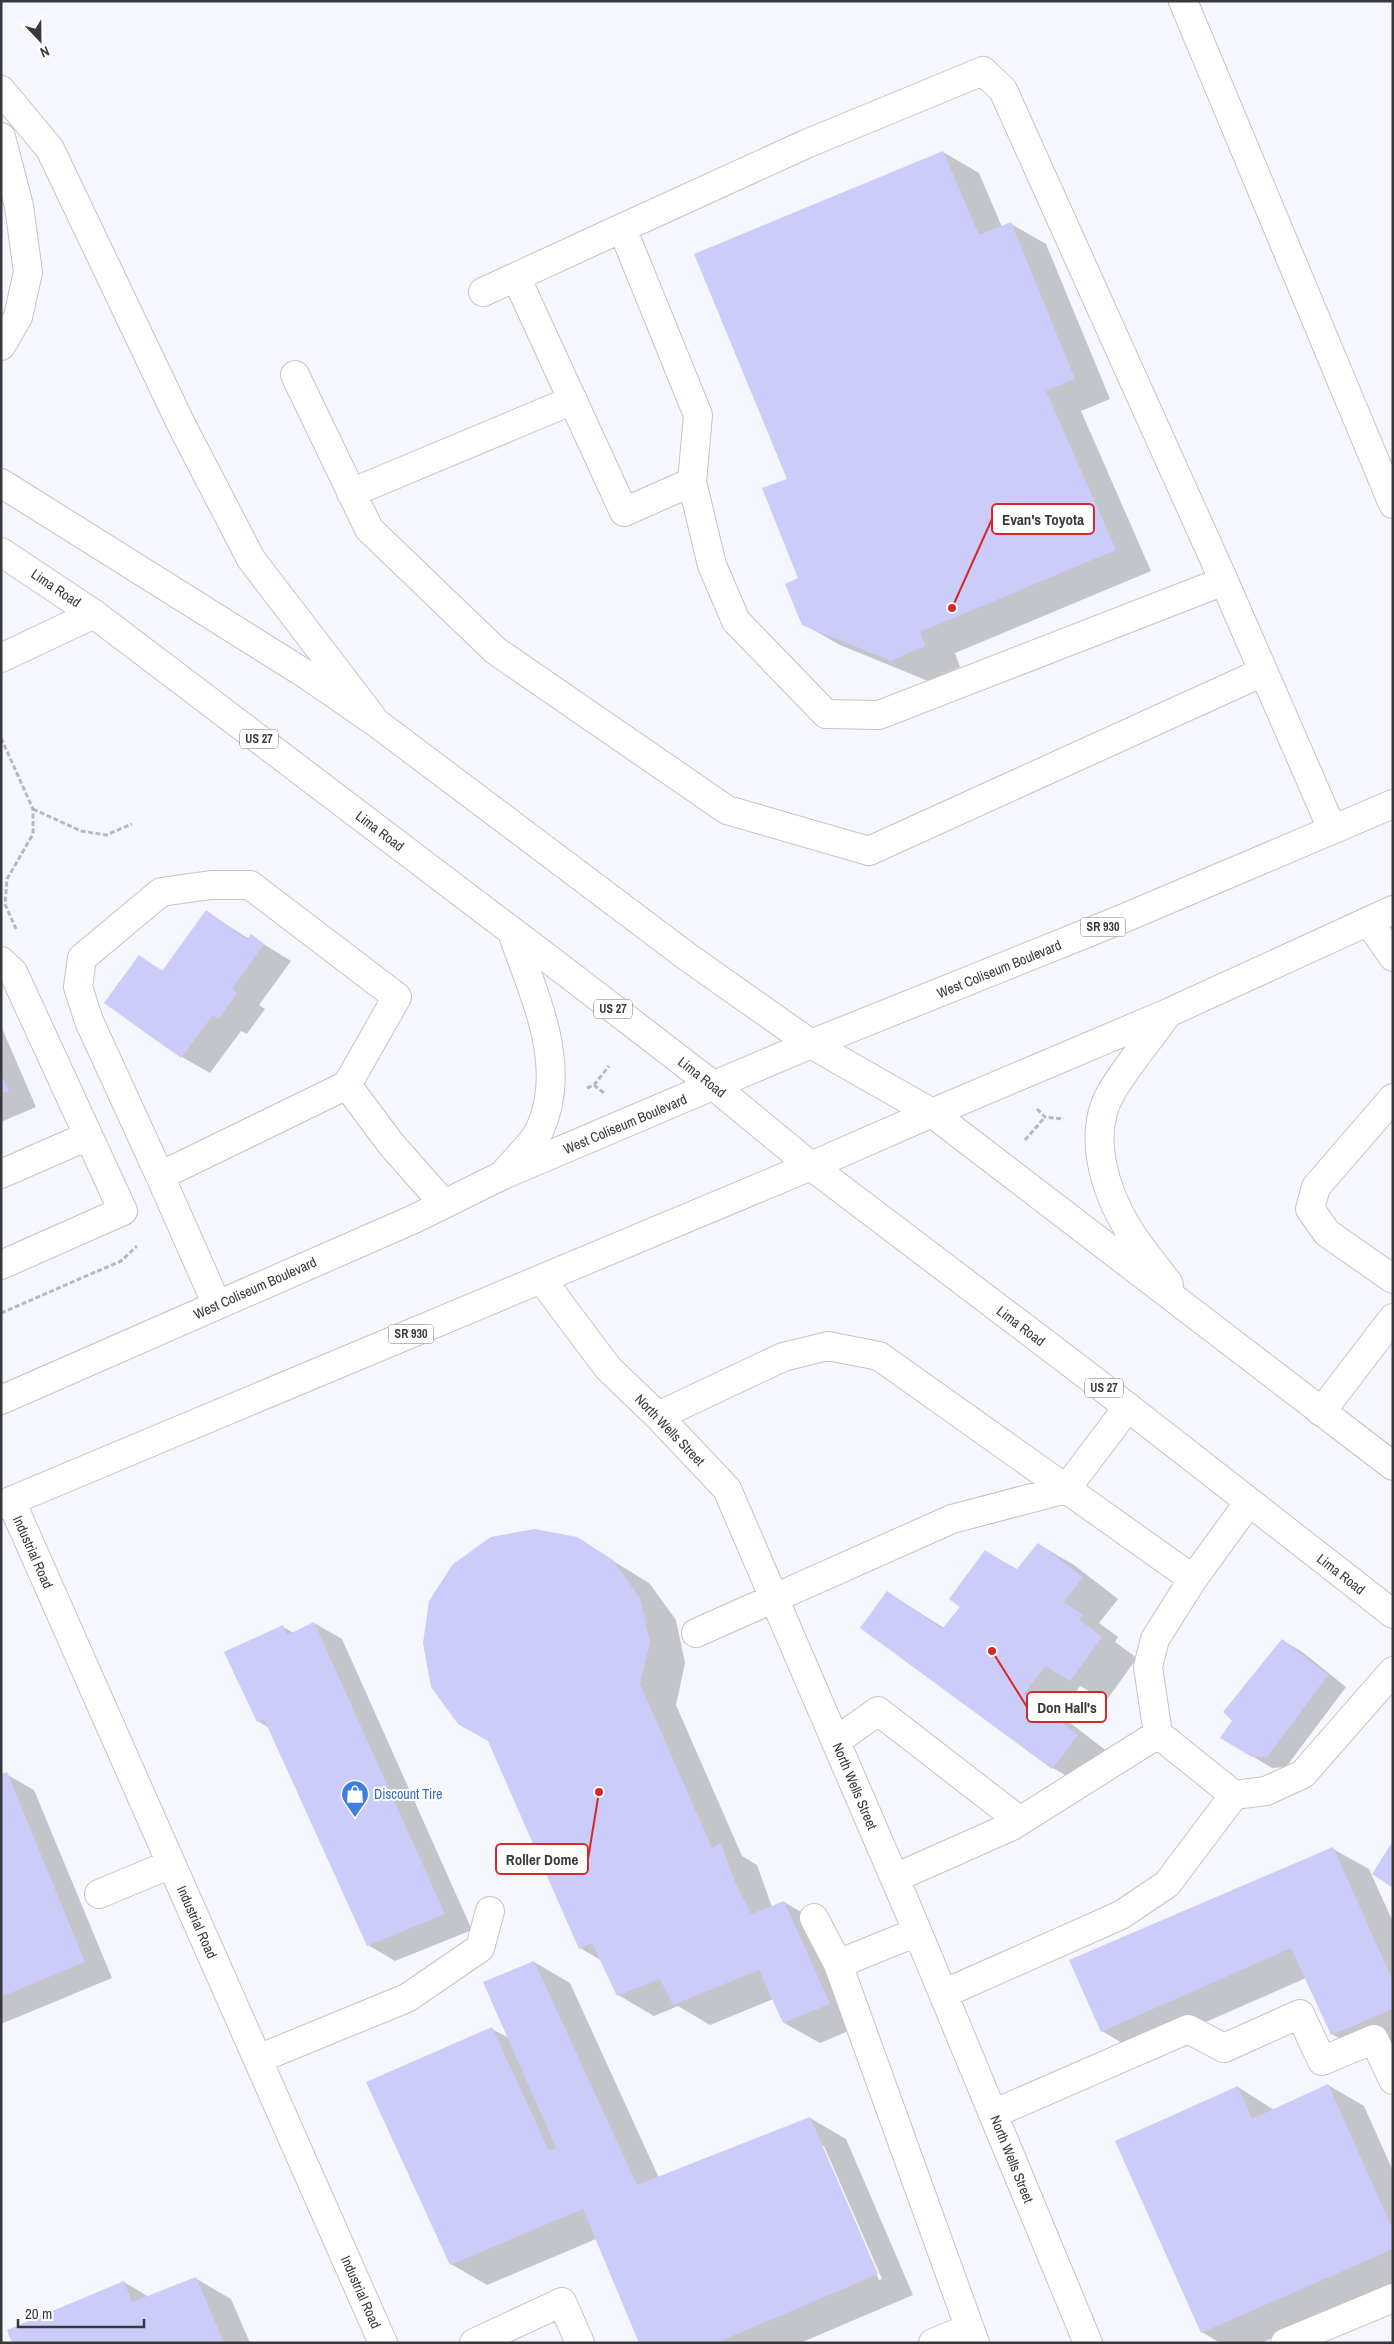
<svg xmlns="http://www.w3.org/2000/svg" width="1394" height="2344" viewBox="0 0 1394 2344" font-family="'Archivo Narrow',sans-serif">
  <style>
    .shadow { fill: #0003; fill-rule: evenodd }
    .building { fill: #cbccf9 }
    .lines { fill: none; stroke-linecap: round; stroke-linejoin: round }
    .minor-casing { stroke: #c3c3cb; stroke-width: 30 }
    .major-casing { stroke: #c3c3cb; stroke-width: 30 }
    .highway-casing { stroke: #c3c3cb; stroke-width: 30 }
    .path { stroke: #b8b9bf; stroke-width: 3; stroke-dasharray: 5 2.5; stroke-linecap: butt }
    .minor { stroke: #fff; stroke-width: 28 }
    .major { stroke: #fff; stroke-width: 28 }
    .highway { stroke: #fff; stroke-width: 28 }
    .labels { text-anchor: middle; stroke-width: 4; stroke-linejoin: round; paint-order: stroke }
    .shield { fill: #fff; stroke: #747476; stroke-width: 1 }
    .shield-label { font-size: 12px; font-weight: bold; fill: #38393c }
    .street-label { font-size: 14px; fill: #38393c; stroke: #fff }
    .shop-label { font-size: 14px; fill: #366cbe; stroke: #fff; text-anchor: start }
    .leader { fill: none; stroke: #d62828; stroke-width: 2 }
    .callout-dot { fill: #d62828; stroke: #fff; stroke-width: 2 }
    .callout { fill: #fff; stroke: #d62828; stroke-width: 2 }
    .callout-label { font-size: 15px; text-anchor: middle; font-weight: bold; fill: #38393c }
  </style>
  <rect width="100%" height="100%" fill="#f5f6fe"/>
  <path class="shadow" d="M943,152L979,173L1002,227L1011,224L1046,244L1110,399L1081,411L1151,571L955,653L960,667L928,681L840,645L803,624L789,480Z
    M207,912L249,939L251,936L291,961L259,1005L265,1009L247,1034L241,1031L210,1073L182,1057L106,1003L139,957L163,971Z
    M1,1026L36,1107L1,1122Z
    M576,1538L649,1583L676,1620L685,1663L676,1705L742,1856L757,1865L772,1907L784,1902L820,1923L865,2024L820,2043L784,2023L773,1999L710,2025L678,2006L654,2016L618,1995L602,1961L580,1948Z
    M1038,1544L1074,1565L1118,1599L1099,1623L1118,1637L1115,1642L1137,1658L1106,1701L1080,1686L1060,1715L1113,1756L1088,1788L1053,1768L887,1592L944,1628L961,1606L985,1551L1018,1570Z
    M314,1623L342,1639L472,1930L395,1961L368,1945L269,1728L258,1721L283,1627L294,1633Z
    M1282,1640L1301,1651L1346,1687L1286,1767L1272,1768L1252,1756L1233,1721Z
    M6,1774L34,1790L112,1978L1,2024V1776Z
    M1333,1849L1369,1869L1393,1922V2045L1368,2055L1332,2034L1306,1978L1137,2052L1102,2031Z
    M534,1962L570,1983L659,2178L810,2118L846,2139L913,2295L800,2343H641L596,2239L487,2285L451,2264L492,2029L509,2038ZM822,2146H824L882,2279L879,2280Z
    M1328,2085L1364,2106L1393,2171V2285L1261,2343H1220L1202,2332L1238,2087L1274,2110Z
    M195,2278L231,2299L250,2343H13L124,2282L149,2297Z"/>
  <path class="building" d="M943,151L979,235L1011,222L1075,379L1046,391L1116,550L920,632L925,646L891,661L802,625L785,584L798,578L762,488L787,479L694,254Z
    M206,910L247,940L251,934L264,944L232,988L237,993L219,1019L213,1015L181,1058L104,1003L139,955L162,971Z
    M1,1073L9,1091L1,1094Z
    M534,1529L577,1537L613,1560L640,1598L650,1642L640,1684L712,1848L721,1843L735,1882L751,1914L784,1901L830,2004L783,2023L759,1970L673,2005L660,1979L617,1996L592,1943L579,1949L488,1741L458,1724L431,1687L423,1643L429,1601L453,1564L491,1537Z
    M1038,1543L1083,1577L1064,1602L1083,1615L1080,1620L1102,1637L1070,1681L1045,1666L1024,1694L1078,1735L1052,1769L860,1628L887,1591L942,1629L960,1607L949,1599L985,1550L1016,1570Z
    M314,1622L445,1914L367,1946L264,1719L257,1722L224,1652L283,1625L287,1635Z
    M1282,1639L1328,1675L1267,1757H1252L1220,1738L1232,1721L1223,1712Z
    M7,1772L85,1962L1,1997V1774Z
    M1393,1841V1888L1372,1874Z
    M1333,1847L1393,1981V2009L1331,2035L1291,1948L1101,2032L1069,1960Z
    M534,1961L637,2185L810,2117L878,2274L716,2343H639L583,2209L450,2265L366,2082L492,2027L549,2151L556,2148L483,1982Z
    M1328,2084L1393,2230V2249L1201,2333L1115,2141L1238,2086L1252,2119Z
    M196,2277L224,2343H12L7,2330L124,2281L132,2302Z"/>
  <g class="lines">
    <g class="minor-casing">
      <path id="minor" d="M1183,1L1393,504
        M622,228L806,144L983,71L1003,90L1224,581
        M516,277L624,512L692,482
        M483,292L622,228L698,415L692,482L712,565L736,621L826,714L879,715L1224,581L1332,829
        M295,375L369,529L496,651L727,810L869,851L1263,672
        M351,493L573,400
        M1,658L94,614
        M1368,921L1393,957
        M1,961L13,972L123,1211L1,1265
        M1393,1098L1316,1187L1310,1209L1327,1233L1393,1279
        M1,1174L88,1136
        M160,1176L89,1021L78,987L82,958L161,892L211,885H250L397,997L347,1085L391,1144L444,1204
        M542,1280L608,1368L658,1416L727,1489L910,1914L1088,2343
        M217,1305L160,1176L347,1085
        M1321,1412L1393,1318
        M658,1416L783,1357L828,1346L879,1356L1193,1579
        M11,1501L383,2343
        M696,1633L952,1519L1066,1489L1128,1407
        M836,1741L878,1711L1020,1821
        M1234,1795L1158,1734L1148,1667L1155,1639L1193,1579L1249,1502
        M895,1878L1012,1826L1158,1734
        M99,1894L171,1864
        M814,1918L838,1964
        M917,1932L838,1964L975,2343
        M943,1994L1121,1915L1167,1884L1234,1795L1266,1791L1303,1774L1393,1671
        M258,2059L407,1998L480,1948L490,1911
        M993,2114L1188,2029L1224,2048L1300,2014L1322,2061L1374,2039L1393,2080
        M474,2343L562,2302L580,2343
        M933,2343L969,2328
        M1285,2343L1393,2298"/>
    </g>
    <g class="major-casing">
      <path id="major" d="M1,90L50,149L181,424L251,559L372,717
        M1,137L19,206L28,272L18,317L1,346"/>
    </g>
    <g class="highway-casing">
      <path id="highway" d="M1,483L307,675L378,724L689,958L811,1044L932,1113L1393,1466
        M1,552L94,614L571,976L714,1086L811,1166L1084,1373L1393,1614
        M1168,1013C1150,1039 1128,1064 1112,1091C1086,1134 1105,1192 1130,1232C1142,1250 1156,1267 1169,1284
        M506,1171C516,1159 533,1144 540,1129C569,1064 533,994 512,932
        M1,1400L414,1219L503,1175L811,1044L1122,919L1393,804
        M1,1505L811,1166L932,1113L1168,1013L1393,910"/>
    </g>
    <path class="path" d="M1,738L33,809V834L7,879L5,904L16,929
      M33,809L81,831L106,835L132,824
      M594,1085L604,1093
      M587,1088L594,1085L609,1066
      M1037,1109L1045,1117L1064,1119
      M1025,1140L1045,1117
      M1,1313L121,1261L137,1246"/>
    <use href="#minor" class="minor"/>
    <use href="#major" class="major"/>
    <use href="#highway" class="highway"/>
  </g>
  <defs>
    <g id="shop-pin" transform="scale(1.4375)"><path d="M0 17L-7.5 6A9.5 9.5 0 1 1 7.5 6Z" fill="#3f7fe0" stroke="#fff"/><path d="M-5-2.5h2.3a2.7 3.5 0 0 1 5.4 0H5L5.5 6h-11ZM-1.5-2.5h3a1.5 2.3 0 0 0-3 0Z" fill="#fff"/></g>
  </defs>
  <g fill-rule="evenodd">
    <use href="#shop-pin" x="355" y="1794"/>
  </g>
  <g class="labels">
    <g class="shield">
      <rect x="240" y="729.5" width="38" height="19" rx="4"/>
      <rect x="1080.5" y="917.5" width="45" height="19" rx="4"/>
      <rect x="594" y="999.5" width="38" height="19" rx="4"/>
      <rect x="388.5" y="1324.5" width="45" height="19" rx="4"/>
      <rect x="1085" y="1378.5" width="38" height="19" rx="4"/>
    </g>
    <g class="shield-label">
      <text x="259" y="743">US 27</text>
      <text x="1103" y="931">SR 930</text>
      <text x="613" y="1013">US 27</text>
      <text x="411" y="1338">SR 930</text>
      <text x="1104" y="1392">US 27</text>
    </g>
    <g class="street-label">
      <text transform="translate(56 588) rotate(34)" y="5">Lima Road</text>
      <text transform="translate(380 831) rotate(37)" y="5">Lima Road</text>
      <text transform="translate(999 969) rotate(-22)" y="5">West Coliseum Boulevard</text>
      <text transform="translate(702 1077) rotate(38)" y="5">Lima Road</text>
      <text transform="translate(625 1124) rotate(-23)" y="5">West Coliseum Boulevard</text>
      <text transform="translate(255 1288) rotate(-24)" y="5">West Coliseum Boulevard</text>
      <text transform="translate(1021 1326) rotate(37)" y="5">Lima Road</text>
      <text transform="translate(670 1430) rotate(46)" y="5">North Wells Street</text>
      <text transform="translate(33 1552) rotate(66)" y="5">Industrial Road</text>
      <text transform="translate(1341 1574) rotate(38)" y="5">Lima Road</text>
      <text transform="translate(855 1786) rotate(67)" y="5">North Wells Street</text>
      <text transform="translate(197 1922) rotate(66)" y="5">Industrial Road</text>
      <text transform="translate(1012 2159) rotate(68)" y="5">North Wells Street</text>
      <text transform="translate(361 2292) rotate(66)" y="5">Industrial Road</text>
    </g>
    <g class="shop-label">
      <text x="374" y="1799">Discount Tire</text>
    </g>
  </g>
  <path class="leader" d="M952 608L992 519M992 1651L1027 1707M599 1792L588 1859"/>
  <g class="callout-dot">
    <circle cx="952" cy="608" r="5"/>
    <circle cx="992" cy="1651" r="5"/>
    <circle cx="599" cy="1792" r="5"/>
  </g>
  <g class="callout">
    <rect x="992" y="504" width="102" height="30" rx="5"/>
    <rect x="1027" y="1692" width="79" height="30" rx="5"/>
    <rect x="496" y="1844" width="92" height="30" rx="5"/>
  </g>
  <g class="callout-label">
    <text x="1043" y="525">Evan's Toyota</text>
    <text x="1067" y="1713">Don Hall's</text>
    <text x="542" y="1865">Roller Dome</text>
  </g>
  <rect width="1394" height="2344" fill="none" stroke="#38393c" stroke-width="5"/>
  <g transform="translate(40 40) rotate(158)" stroke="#ffffff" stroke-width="4" paint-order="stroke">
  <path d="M0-4L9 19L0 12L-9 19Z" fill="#38393c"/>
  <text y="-8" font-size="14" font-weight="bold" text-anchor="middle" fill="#38393c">N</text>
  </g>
  <path d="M18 2319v8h126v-8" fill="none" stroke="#38393c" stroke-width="2.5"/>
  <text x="25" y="2319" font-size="15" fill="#38393c" stroke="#ffffff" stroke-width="4" paint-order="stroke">20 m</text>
</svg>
